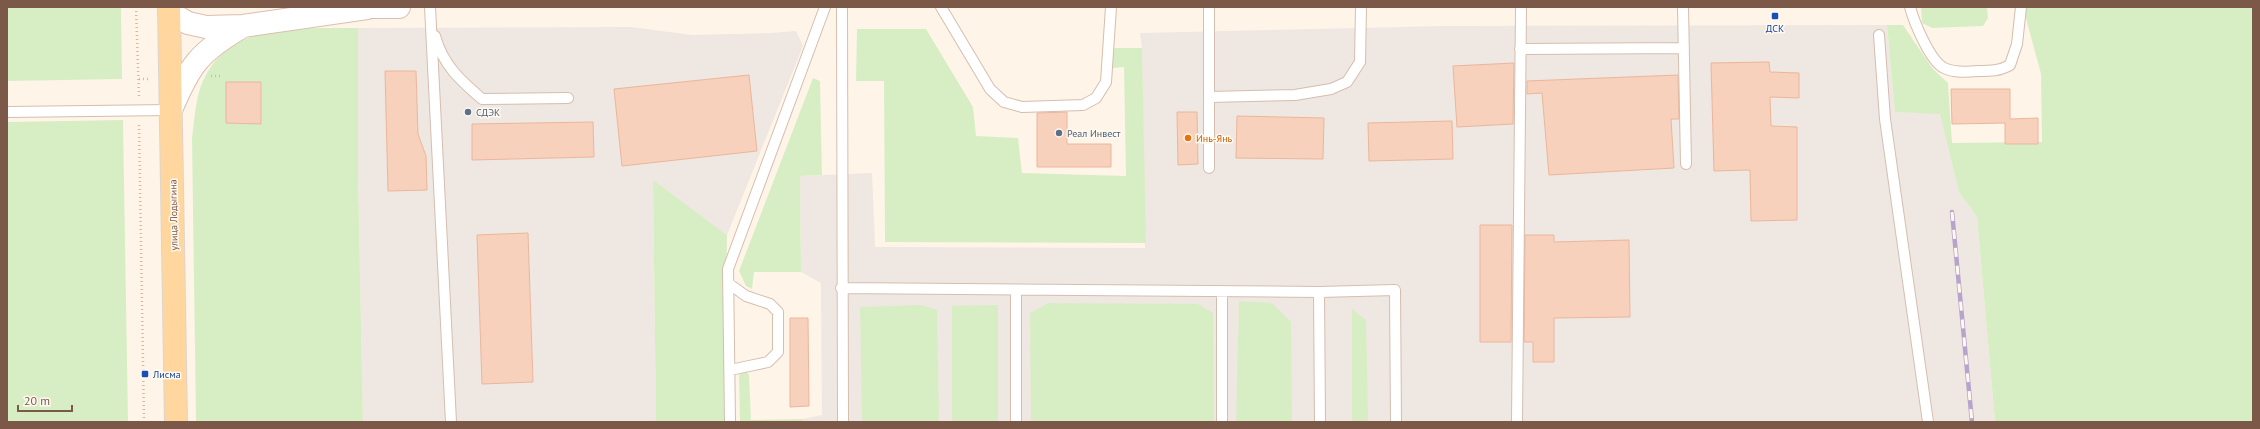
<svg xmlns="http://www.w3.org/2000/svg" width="2260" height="429" viewBox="0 0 2260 429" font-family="'PT Sans',sans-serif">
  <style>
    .industrial { fill: #efe7e1 }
    .green { fill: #d7eec4 }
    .building { fill: #f7d1bc; stroke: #ebb69b }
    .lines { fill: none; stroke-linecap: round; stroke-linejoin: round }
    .lane-casing { stroke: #d5beae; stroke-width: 12 }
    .secondary-casing { stroke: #dabfae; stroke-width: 24 }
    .primary-casing { stroke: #ddd4cf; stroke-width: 24 }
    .path { stroke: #ddb49e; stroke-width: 2.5; stroke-dasharray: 1 3; stroke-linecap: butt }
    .lane { stroke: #fff; stroke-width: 10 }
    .secondary { stroke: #fff; stroke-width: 22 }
    .primary { stroke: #ffd79e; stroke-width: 22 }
    .rail-casing { stroke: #b7a3cb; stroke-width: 4.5 }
    .rail { stroke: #fff9f0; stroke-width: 3; stroke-dasharray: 9; stroke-linecap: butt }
    .transit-dot { fill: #1a4fb4; stroke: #fff9f0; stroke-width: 1.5 }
    .service-dot { fill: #5c6f8a; stroke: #fff9f0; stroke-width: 1.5 }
    .food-dot { fill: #e8710a; stroke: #fff9f0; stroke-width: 1.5 }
    .labels { text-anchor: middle; stroke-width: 3; stroke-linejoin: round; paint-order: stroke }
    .transit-label { font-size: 10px; fill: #164399; stroke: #fff9f0 }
    .service-label { font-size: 10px; fill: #4e5e75; stroke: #fff9f0; text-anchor: start }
    .food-label { font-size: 10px; fill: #c56008; stroke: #fff9f0; text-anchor: start }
    .street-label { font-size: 10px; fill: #7c5848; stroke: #fff9f0 }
  </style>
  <rect width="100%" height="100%" fill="#fef5e8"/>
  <path class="industrial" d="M1887,25L1895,112L1940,113L1959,192L1977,217L1995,422H803V419L822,415L821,283L801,272L800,176L872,173L875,247L1145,248L1142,48L1140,33L1446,26Z
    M631,27L692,35L770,33L796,31L803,46L727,235L653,181L656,422H363L358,176V28Z"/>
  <path class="green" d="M7,7H121L122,79L7,81Z
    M1921,7H1987L1988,18L1983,26L1932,28L1922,23Z
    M2023,7H2253V422H1995L1977,217L1959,192L1940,114L1895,112L1887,25H1903L1933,69L1948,83L1952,143L2042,142L2041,74Z
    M358,28V176L363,422H196L192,138C194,123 195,107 199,92C221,20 298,29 358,28Z
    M857,29H926L973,107L976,136L1018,138L1022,173L1126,176L1124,67L1112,68L1111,48H1142L1146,243L885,242L884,81H856Z
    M813,78L820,81L822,175L800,176L801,272H754L752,289L746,286L739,271Z
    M123,120L128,422H7V122Z
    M653,180L727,235L724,422H656Z
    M1239,301L1272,303L1291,322L1292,422H1236Z
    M1049,303L1198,304L1213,313L1214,422H1031L1030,313Z
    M921,305L937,310L939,422H865L862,420L860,307Z
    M998,305V422H952V306Z
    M1352,309L1366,320L1368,422H1352Z
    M746,371L749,375L751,420L803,419V422H740L739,375Z"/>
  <path class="building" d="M1769,62L1770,72L1799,73V98L1770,97L1771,126L1797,127V220L1751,221L1750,170L1714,171L1711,63Z
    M1514,63L1513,124L1457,127L1453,66Z
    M385,71H416L418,134L426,156L427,190L388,191Z
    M749,75L757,151L622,166L614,89Z
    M1678,75L1679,119H1671L1674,168L1549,175L1542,93L1527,94V81Z
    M226,82H261V124L226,123Z
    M1951,89H2010V119L2038,118V144H2005V123L1952,124Z
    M1067,112V144H1111V167H1037V113Z
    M1177,112H1197L1198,164L1178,165Z
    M1237,116L1324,118L1323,159L1236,158Z
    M1452,121L1453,159L1369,161L1368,123Z
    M593,122L594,157L472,160V124Z
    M1480,225H1512L1511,342H1480Z
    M528,233L533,382L482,384L477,235Z
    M1525,235H1554V242L1629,240L1630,317L1554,318V362H1533V342H1524Z
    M790,318H808L809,406L790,407Z"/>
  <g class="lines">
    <g class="lane-casing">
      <path id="lane" d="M430,7L451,422
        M842,7L843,422
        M941,7L990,89L1004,102L1022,107L1083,105L1096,98L1106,82L1111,7
        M1683,7L1686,164
        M1910,7C1914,22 1930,61 1944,68C1954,73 1967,72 1978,71C1990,71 2000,71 2010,65L2017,44L2021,7
        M1879,35L1885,119L1928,422
        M435,36C443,65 460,80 482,99L568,98
        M1520,49L1684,48
        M1209,97L1295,95L1331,89L1347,82L1360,62L1361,7
        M7,112L171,110
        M1209,168V7
        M728,283L746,296L770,304L778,312V352L768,362L730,370
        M841,288L1319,292L1395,290L1396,422
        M1016,290V422
        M1222,291V422
        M1319,292L1320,422
        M730,422L728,269L825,7
        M1517,422L1521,7"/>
    </g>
    <g class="secondary-casing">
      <path id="secondary" d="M353,7H399
        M169,12L188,23L206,27L243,26L367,8
        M171,110C190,65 199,52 242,27"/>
    </g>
    <g class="primary-casing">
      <path id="primary" d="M169,7L176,422"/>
    </g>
    <path class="path" d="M136,7L139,98
      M211,76H220
      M139,79H150
      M139,125L144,422"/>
    <use href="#lane" class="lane"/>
    <use href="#secondary" class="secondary"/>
    <use href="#primary" class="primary"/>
    <g class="rail-casing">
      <path id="rail" d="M1952,212L1972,422"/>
    </g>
    <use href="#rail" class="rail"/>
  </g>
  <g class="transit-dot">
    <rect x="1771" y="12" width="8" height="8" rx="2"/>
    <rect x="141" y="370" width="8" height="8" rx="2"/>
  </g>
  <g class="service-dot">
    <circle cx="468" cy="112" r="4"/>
    <circle cx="1059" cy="133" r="4"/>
  </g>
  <circle class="food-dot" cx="1188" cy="138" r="4"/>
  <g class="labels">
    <g class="transit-label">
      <text x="1775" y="32">ДСК</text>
      <text x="153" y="378" text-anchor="start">Лисма</text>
    </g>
    <g class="service-label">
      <text x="476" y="116">СДЭК</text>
      <text x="1067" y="137">Реал Инвест</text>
    </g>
    <g class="food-label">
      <text x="1196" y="142">Инь-Янь</text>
    </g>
    <g class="street-label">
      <text transform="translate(173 215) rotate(-91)" y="4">улица Лодыгина</text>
    </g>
  </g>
  <rect width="2260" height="429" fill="none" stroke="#7c5848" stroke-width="16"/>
  <path d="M18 405v6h54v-6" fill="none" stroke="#7c5848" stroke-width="2"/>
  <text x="24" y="405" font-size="12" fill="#7c5848" stroke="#fff9f0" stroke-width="3" paint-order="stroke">20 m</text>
</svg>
